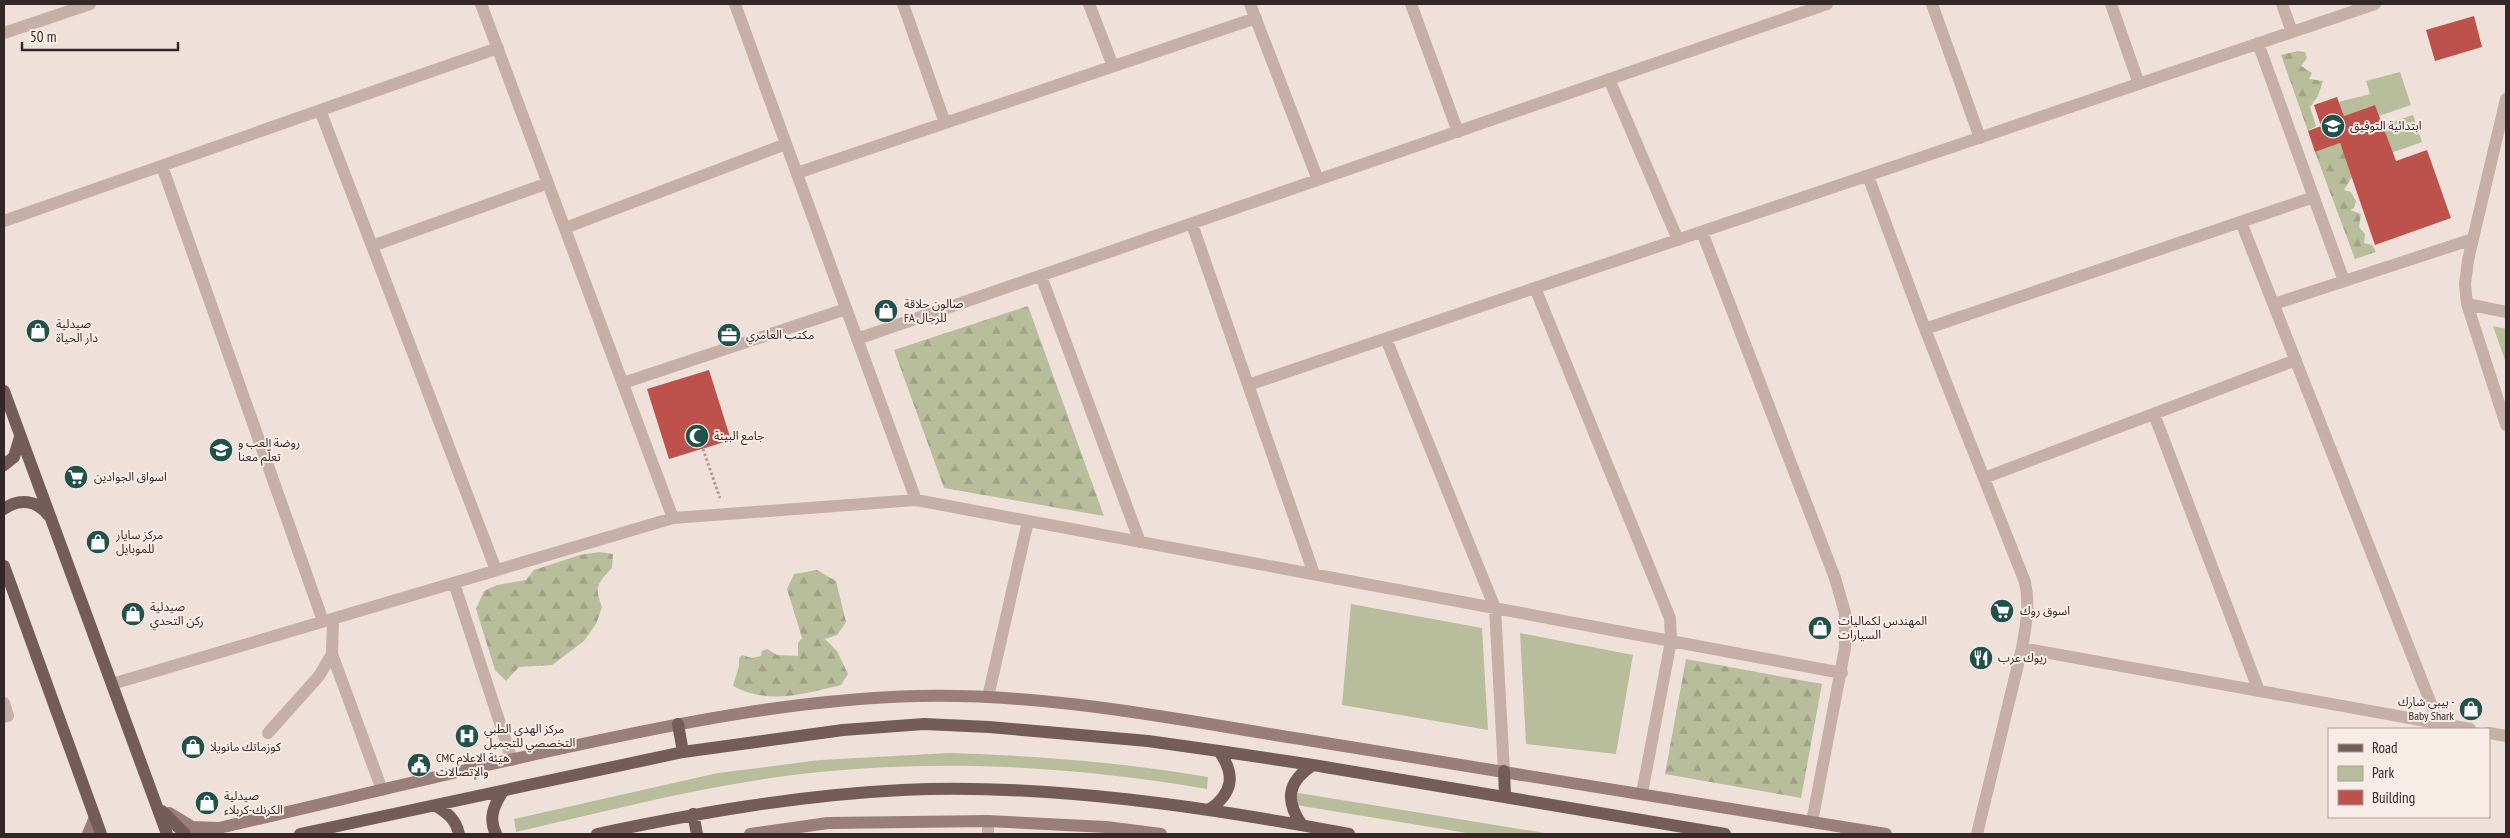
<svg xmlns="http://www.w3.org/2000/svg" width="2510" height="838" viewBox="0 0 2510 838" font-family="'PT Sans Narrow','Noto Sans Arabic',sans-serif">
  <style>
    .green { fill: #b8bd9b }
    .forest { fill: url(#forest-firs) }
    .building { fill: #bc524b }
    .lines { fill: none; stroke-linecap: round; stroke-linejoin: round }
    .path { stroke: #b29991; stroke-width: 3; stroke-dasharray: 2.5 2.5; stroke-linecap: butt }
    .street { stroke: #c6afa7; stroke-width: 12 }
    .secondary { stroke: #997e79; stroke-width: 12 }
    .primary { stroke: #745d59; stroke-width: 12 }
    .labels { text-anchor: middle; stroke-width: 4; stroke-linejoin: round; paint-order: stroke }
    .poi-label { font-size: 12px; fill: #332827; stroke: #f7ece6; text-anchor: start }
  </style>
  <defs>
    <pattern id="forest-firs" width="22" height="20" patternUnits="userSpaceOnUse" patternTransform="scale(1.25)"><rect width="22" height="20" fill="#b8bd9b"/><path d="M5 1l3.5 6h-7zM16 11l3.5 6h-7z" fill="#9fa286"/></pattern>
  </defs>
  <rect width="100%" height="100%" fill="#efe1da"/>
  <path class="green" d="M2400,72L2411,105L2379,116L2375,105L2344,116L2339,102L2370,94L2366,81Z
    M2413,115L2422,142L2360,164L2355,149L2387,138L2383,125Z
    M2493,326L2506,329V363Z
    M1351,604L1482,628L1488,730L1342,705Z
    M1520,633L1633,655L1616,754L1526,744Z
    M950,753C1038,756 1121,762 1208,777L1207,789C1079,767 949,759 820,772C717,782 617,809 516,832L514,819L718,773L820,760Z
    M1292,792L1551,834H1473L1290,804Z"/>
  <path class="forest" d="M2298,51L2305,52L2307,58L2301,66L2312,73L2309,79L2323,81L2318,96L2310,107L2316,126L2308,131L2281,55Z
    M2340,143L2352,177L2344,190L2351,192L2356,201L2354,208L2350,210L2361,214L2359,227L2365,234L2364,243L2372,245L2376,252L2355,259L2315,152Z
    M1028,306L1104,516L944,488L894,350Z
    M599,552L613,554L612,568C597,584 594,587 602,607L596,624L584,641L552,665L519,667L506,681L495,670L476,609L484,591L497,585L526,580L534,570L580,555Z
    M817,570L836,581L846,622L837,635L825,639L837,651L848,674L841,685C804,694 768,705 733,686L739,666V658L742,655L752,658L761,656L762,651L767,649L777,655L798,656V643L802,638L787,589L794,574Z
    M1686,659L1822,684L1801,798L1665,774Z"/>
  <path class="building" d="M2474,16L2482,47L2435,61L2426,30Z
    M2337,97L2344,116L2375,105L2396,161L2427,150L2451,218L2375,245L2340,143L2315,152L2308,131L2321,126L2314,105Z
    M709,370L731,440L669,459L647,389Z"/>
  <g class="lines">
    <path class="path" d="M703,449L720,498"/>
    <path class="street" d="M481,4L673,518
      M735,4L916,500
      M903,4L945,123
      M1089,4L1113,66
      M1250,4L1318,180
      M1411,4L1458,132
      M1932,4L1980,138
      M2111,4L2139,84
      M2282,4L2292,32
      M4,33L90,4
      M2258,43L2344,281
      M1609,79L1678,240
      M2506,99L2468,260L2465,284L2467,304L2506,425
      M320,110L496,570
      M162,166L323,621
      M797,173L1256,18
      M1868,176L1925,329L2025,582C2030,604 2026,626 2022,648L1977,834
      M4,221L498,48
      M2241,222L2439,724
      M1192,224L1314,574
      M565,228L786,144
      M1702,232L1835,578L1845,613V648L1812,822
      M372,246L548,183
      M1041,276L1140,542
      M1535,288L1670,618L1671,641L1642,793
      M2274,304L2473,239
      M2467,304L2506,312
      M1925,329L2314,197
      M857,339L1827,4
      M1386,339L1495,608L1504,771
      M623,383L846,309
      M1248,385L2375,4
      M2154,414L2259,691
      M1984,478L2296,360
      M454,583L512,760
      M2022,648L2470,729
      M332,654L382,790
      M112,684L673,518L916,500L1842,673
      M988,697L1028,521
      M4,703L8,716L4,717
      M268,733L319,676L332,654L333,619
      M2489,733L2506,736
      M988,821V834"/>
    <path class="secondary" d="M169,813L192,827L219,828C332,802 445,774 559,749C678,723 797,699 919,696C1050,693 1179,720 1307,740C1500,770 1693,802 1886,834
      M88,834L95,817
      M750,834L828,823L988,821L1106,827L1161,834"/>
    <path class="primary" d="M4,391L167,834
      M4,465L14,457L20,437
      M4,509C19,498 37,500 48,515
      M4,566L101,834
      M678,724L683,752
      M1504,771L1505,796
      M436,806C448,813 456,820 459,834
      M1209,810C1233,793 1236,775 1219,751
      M162,811L185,834
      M693,814L697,834
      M1302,825C1284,800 1288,781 1313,765
      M300,834L683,752L843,730L924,724L989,727L1148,741L1219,751L1313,765L1725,834
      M496,834C488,818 494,805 503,791
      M597,834C697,813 800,795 902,790C1047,783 1207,807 1349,834"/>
  </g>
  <defs>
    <g id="school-disc" transform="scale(1.25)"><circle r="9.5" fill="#20514b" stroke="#f7ece6"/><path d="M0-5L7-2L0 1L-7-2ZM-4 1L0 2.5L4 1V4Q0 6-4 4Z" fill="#fff"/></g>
    <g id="shop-disc" transform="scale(1.25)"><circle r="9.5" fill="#20514b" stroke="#f7ece6"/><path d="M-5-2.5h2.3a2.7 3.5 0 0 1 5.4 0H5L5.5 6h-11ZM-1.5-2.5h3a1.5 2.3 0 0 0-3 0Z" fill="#fff"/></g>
    <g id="office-disc" transform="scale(1.25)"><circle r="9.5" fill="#20514b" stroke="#f7ece6"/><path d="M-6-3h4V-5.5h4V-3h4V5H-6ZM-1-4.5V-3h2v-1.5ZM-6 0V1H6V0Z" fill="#fff"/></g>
    <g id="mosque-disc" transform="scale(1.25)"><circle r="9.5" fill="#20514b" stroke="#f7ece6"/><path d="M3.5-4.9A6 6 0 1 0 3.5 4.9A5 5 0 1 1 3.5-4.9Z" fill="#fff"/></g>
    <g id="supermarket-disc" transform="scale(1.25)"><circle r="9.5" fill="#20514b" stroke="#f7ece6"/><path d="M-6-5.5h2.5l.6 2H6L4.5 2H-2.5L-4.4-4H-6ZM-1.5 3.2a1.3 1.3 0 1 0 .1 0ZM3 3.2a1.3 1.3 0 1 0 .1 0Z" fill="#fff"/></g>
    <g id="restaurant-disc" transform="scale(1.25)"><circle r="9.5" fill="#20514b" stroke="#f7ece6"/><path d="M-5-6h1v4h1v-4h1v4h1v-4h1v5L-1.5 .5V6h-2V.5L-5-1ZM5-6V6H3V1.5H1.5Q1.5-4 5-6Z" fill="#fff"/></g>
    <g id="hospital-disc" transform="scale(1.25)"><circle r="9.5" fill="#20514b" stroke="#f7ece6"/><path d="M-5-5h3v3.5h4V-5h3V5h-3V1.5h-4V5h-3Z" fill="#fff"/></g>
    <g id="civic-disc" transform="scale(1.25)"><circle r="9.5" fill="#20514b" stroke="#f7ece6"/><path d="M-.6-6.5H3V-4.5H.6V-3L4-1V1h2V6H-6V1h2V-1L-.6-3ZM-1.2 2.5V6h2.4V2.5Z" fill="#fff"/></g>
  </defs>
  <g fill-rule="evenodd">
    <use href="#school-disc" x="2333" y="126"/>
    <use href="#shop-disc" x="886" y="311"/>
    <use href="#shop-disc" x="38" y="331"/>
    <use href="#office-disc" x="729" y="335"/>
    <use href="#mosque-disc" x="697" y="436"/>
    <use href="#school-disc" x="221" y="450"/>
    <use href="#supermarket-disc" x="76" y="477"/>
    <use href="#shop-disc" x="98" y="542"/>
    <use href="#supermarket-disc" x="2002" y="611"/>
    <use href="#shop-disc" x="133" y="614"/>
    <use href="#shop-disc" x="1820" y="628"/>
    <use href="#restaurant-disc" x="1981" y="658"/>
    <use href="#shop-disc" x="2471" y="709"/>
    <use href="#hospital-disc" x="467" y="736"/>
    <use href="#shop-disc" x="193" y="747"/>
    <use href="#civic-disc" x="419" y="765"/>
    <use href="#shop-disc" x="207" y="803"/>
  </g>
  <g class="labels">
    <g class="poi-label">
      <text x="2350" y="130">ابتدائية التوفيق</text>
      <text x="904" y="308">صالون حلاقة<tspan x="904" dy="14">FA للرجال</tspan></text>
      <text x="56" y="328">صيدلية<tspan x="56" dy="14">دار الحياة</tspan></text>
      <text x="746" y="339">مكتب العامري</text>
      <text x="714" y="440">جامع البينة</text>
      <text x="238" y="447">روضة إلعب و<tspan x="238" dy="14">تعلّم معنا</tspan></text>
      <text x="94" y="481">اسواق الجوادين</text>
      <text x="116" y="539">مركز سايار<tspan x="116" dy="14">للموبايل</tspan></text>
      <text x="150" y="611">صيدلية<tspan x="150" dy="14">ركن التحدي</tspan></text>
      <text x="2020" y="615">اسوق روك</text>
      <text x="1838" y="625">المهندس لكماليات<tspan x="1838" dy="14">السيارات</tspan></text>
      <text x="1998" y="662">ريوك عرب</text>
      <text x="2454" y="706" text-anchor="end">بيبي شارك -<tspan x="2454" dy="14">Baby Shark</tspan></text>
      <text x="484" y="733">مركز الهدى الطبي<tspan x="484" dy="14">التخصصي للتجميل</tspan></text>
      <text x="210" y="751">كوزماتك مانويلا</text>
      <text x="436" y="762">CMC هيئة الاعلام<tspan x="436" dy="14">والإتصالات</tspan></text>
      <text x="224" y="800">صيدلية<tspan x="224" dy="14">الكرنك-كربلاء</tspan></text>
    </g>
  </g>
  <rect width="2510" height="838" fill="none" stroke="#332827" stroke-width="10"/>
  <rect x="2328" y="728" width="162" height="90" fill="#f7ece6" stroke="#a99e9a"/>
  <rect x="2338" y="744" width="25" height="8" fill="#745d59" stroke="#a99e9a"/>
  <text x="2372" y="753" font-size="15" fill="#332827">Road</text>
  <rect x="2338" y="766" width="25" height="15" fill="#b8bd9b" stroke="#a99e9a"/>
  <text x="2372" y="778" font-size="15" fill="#332827">Park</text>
  <rect x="2338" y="790" width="25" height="15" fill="#bc524b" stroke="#a99e9a"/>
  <text x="2372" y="803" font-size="15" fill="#332827">Building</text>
  <path d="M22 42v8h156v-8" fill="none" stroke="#332827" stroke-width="2.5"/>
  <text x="30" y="42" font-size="15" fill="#332827" stroke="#f7ece6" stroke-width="4" paint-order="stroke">50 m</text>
</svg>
